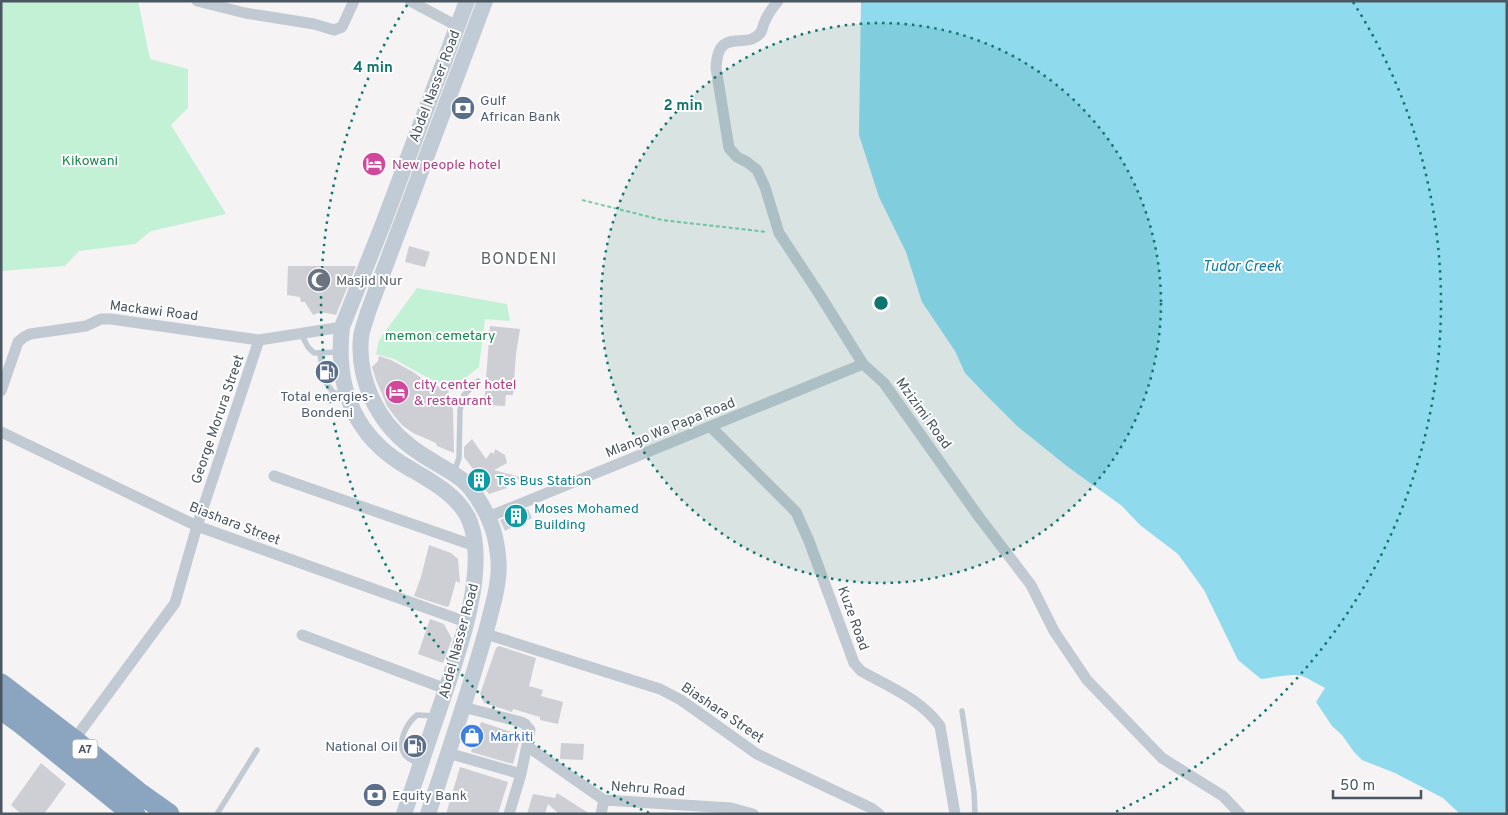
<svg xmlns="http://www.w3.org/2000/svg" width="1508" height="815" viewBox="0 0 1508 815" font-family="Overpass,sans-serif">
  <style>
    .green { fill: #c3f1d5 }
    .water { fill: #90daee }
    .building { fill: #cdcfd5 }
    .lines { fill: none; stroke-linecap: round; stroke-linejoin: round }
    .path { stroke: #7ad0a6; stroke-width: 2; stroke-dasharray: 4 2.5; stroke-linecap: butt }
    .lane { stroke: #c1cad2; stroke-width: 5.5 }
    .street { stroke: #c1cad2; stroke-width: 11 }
    .secondary { stroke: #c1cbd6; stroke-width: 16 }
    .highway { stroke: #8ba5c1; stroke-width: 21 }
    .ring { fill: none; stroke: #0f766e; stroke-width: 2.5; stroke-dasharray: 2.5 5 }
    .labels { text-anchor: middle; stroke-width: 4; stroke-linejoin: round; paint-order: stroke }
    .shield { fill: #fff; stroke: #808990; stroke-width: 1 }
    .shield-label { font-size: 12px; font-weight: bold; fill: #4a5661 }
    .street-label { font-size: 14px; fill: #4a5661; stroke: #fff }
    .service-label { font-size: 14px; fill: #4e5e75; stroke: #fff; text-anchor: start }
    .park-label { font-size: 14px; fill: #17864f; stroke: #fff }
    .hotel-label { font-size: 14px; fill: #b23c85; stroke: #fff; text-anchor: start }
    .worship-label { font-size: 14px; fill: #5b616d; stroke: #fff; text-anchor: start }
    .culture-label { font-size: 14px; fill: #0d838f; stroke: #fff; text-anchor: start }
    .shop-label { font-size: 14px; fill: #366cbe; stroke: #fff; text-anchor: start }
    .water-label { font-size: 15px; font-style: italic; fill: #0c7c9b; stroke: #fff }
    .quarter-label { font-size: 16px; letter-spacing: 1px; fill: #5f6368; stroke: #fff }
    .centre { fill: #0f766e; stroke: #fff; stroke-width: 2.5 }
    .ring-label { font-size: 15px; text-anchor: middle; font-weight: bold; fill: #0f766e; stroke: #fff; stroke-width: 4; stroke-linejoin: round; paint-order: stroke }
  </style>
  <rect width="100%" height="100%" fill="#f5f3f3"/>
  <path class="green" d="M1,1H138L150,59L188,69V108L171,125L226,214L151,231L135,244L79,251L65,266L1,271Z
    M417,288L507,304L510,321L485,319L479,367L452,389L432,380L394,359L376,354L379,340Z"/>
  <path class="water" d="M861,1H1507V814H1460L1443,798L1395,773L1362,760L1354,752L1342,735L1332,726L1316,702L1325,688C1317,684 1310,679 1302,676C1291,673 1273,678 1261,679L1238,660L1204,590L1178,554L1140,525L1122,506L1068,467L1017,426L987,396L965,373L955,351L922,302L906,252L879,197L859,135Z"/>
  <path class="building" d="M409,246L430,252L425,267L405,262Z
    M288,266H356L336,315L321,312L313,315L305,302H301L300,297L287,295Z
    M490,326L520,329L516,354L513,395H506L505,406L484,405Z
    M379,356L391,360L413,372L431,385L438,386L449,391L444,403L453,408L454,453L437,446L436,443L413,433L403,426L396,418L387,406L376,380L372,367L378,361Z
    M472,439L486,459L491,452L494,454L495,449L505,455L507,463L494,470L523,478L503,484L507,488L489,494L479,482L478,483L476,479L473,475L476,473L464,457V447Z
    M528,509L532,518L505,531L500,520Z
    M254,526L264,530L259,540L249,536Z
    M429,545L451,553L458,559L460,583L456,581L449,606L447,607L414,596L421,577Z
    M430,619L444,624L452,639L443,663L418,654Z
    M499,646L536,658L529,686L543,690L541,696L563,702L558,724L540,720V717L513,709L512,712L484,703L480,694L496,648Z
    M481,722L521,735L513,764L471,752Z
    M561,743L584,744L583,760L560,759Z
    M41,763L66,784L44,814H21L11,805Z
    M460,767L508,782L498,814H446Z
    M557,793L590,814H559L548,804L545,814H527L533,794L555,798Z"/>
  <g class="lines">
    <path class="path" d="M582,200L662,220L767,232"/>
    <path class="lane" d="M301,334L308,347L314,353L338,352
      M320,354L324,380L333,392L344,396
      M454,472L459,458L460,410L464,395L478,381
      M962,711L974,792L975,814
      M418,764C414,761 408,759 405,755C396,742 407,723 417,715L436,716
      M217,814L257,750"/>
    <path class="street" d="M197,1L245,13L314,24L334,30L342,27L354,1
      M410,1L457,26
      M778,1C773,7 768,14 765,21C763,24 763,29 761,32C747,52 718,24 716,68L729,148L737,157L747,162L757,170L765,187L779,233L818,292L863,364L884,383L979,517L1031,585L1054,631L1087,680L1162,758L1223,796L1240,814
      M1,391L18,342L24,337L30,334L86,326L101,319H111L259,340L342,327
      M711,427L796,512L809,541L854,663L861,671C888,686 922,700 940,726L955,814
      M1,432L197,526L466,622
      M274,476L475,546
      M488,517L863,364
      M486,634L660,689L681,700L757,754L871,808L879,814
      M302,635L446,689
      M463,707L521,722L525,724L530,730L521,774L509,814
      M74,740L175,603L197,526L259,340
      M527,746L604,800L731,808L753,814
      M448,753L521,774
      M601,814L604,800"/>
    <path class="secondary" d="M404,814C416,779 427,744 439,710C456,659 489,573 470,522C460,496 431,481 409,468C354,437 335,387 342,327L383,224L467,1
      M428,814C442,772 456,730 469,688C477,662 485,637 491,612C494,601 497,589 498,578C500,564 498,551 495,537C491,519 476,491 461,479C445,467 426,459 410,446C377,421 357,379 361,337C362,329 366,320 368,312L485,1"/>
    <path class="highway" d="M1,684L74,740L138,792L169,814
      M1,709L23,725L123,806L135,814"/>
  </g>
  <circle cx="881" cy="303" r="280" fill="#0f766e" fill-opacity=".12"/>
  <g class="ring">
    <circle cx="881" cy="303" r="280"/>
    <path d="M649 813A560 560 0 0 1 409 2M1353 2A560 560 0 0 1 1113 813"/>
  </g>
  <defs>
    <g id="bank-disc" transform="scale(1.25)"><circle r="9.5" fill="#5c6f8a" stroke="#fff"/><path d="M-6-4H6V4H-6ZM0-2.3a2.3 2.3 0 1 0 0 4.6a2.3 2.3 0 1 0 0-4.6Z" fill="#fff"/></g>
    <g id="hotel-disc" transform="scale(1.25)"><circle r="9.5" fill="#d1479c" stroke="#fff"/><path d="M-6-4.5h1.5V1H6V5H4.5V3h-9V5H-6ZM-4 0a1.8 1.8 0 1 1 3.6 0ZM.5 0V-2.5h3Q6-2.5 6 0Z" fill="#fff"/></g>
    <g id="mosque-disc" transform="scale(1.25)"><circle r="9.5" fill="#6b7280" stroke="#fff"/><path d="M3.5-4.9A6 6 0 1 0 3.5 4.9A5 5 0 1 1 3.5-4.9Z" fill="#fff"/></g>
    <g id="fuel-disc" transform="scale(1.25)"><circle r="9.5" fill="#5c6f8a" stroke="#fff"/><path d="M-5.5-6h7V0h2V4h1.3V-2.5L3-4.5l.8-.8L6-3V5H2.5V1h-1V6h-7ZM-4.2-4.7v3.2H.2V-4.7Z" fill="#fff"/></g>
    <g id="building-disc" transform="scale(1.25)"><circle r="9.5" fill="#0f9aa8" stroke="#fff"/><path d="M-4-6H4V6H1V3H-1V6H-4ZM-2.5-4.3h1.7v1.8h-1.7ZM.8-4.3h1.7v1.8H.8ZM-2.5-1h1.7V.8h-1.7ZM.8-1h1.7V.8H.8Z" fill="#fff"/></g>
    <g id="shop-disc" transform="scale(1.25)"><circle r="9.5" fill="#3f7fe0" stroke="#fff"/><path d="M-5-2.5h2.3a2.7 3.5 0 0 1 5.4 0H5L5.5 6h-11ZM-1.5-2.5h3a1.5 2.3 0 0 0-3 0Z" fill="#fff"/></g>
  </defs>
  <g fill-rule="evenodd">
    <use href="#bank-disc" x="463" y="108"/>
    <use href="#hotel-disc" x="374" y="164"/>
    <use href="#mosque-disc" x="319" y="280"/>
    <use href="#fuel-disc" x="327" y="372"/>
    <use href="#hotel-disc" x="397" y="392"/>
    <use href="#building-disc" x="479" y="480"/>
    <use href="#building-disc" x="516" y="516"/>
    <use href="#shop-disc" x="472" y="736"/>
    <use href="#fuel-disc" x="415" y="746"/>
    <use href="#bank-disc" x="375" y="795"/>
  </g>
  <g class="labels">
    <rect class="shield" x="72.5" y="739.5" width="25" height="19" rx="4"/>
    <g class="shield-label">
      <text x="85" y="753">A7</text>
    </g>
    <g class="street-label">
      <text transform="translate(434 86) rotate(-69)" y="5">Abdel Nasser Road</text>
      <text transform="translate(154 310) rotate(7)" y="5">Mackawi Road</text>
      <text transform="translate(924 413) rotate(54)" y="5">Mzizimi Road</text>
      <text transform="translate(217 419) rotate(-71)" y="5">George Morura Street</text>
      <text transform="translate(670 427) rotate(-22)" y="5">Mlango Wa Papa Road</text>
      <text transform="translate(235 523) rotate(21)" y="5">Biashara Street</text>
      <text transform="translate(854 618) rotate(70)" y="5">Kuze Road</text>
      <text transform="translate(458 641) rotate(-75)" y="5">Abdel Nasser Road</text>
      <text transform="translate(723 712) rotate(34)" y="5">Biashara Street</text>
      <text transform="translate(648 788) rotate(4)" y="5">Nehru Road</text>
    </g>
    <g class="service-label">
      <text x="480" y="105">Gulf<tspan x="480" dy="16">African Bank</tspan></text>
      <text x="327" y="401" text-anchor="middle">Total energies-<tspan x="327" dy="16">Bondeni</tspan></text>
      <text x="398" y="751" text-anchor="end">National Oil</text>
      <text x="392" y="800">Equity Bank</text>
    </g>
    <g class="park-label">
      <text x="90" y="165">Kikowani</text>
      <text x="440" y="340">memon cemetary</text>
    </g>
    <g class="hotel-label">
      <text x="392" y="169">New people hotel</text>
      <text x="414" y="389">city center hotel<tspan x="414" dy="16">&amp; restaurant</tspan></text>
    </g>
    <g class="worship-label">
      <text x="336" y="285">Masjid Nur</text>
    </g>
    <g class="culture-label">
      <text x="496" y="485">Tss Bus Station</text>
      <text x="534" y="513">Moses Mohamed<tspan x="534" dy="16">Building</tspan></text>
    </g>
    <g class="shop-label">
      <text x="490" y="741">Markiti</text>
    </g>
    <g class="water-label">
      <text x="1242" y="271">Tudor Creek</text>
    </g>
    <g class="quarter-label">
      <text x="519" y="264">BONDENI</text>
    </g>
  </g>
  <circle cx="881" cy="303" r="8" class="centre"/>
  <g class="ring-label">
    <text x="373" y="72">4 min</text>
    <text x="683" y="110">2 min</text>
  </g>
  <rect width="1508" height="815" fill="none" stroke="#4a5661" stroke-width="5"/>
  <path d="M1333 790v8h88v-8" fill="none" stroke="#4a5661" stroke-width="2.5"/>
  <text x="1340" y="790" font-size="15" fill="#4a5661" stroke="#ffffff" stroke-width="4" paint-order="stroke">50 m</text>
</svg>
